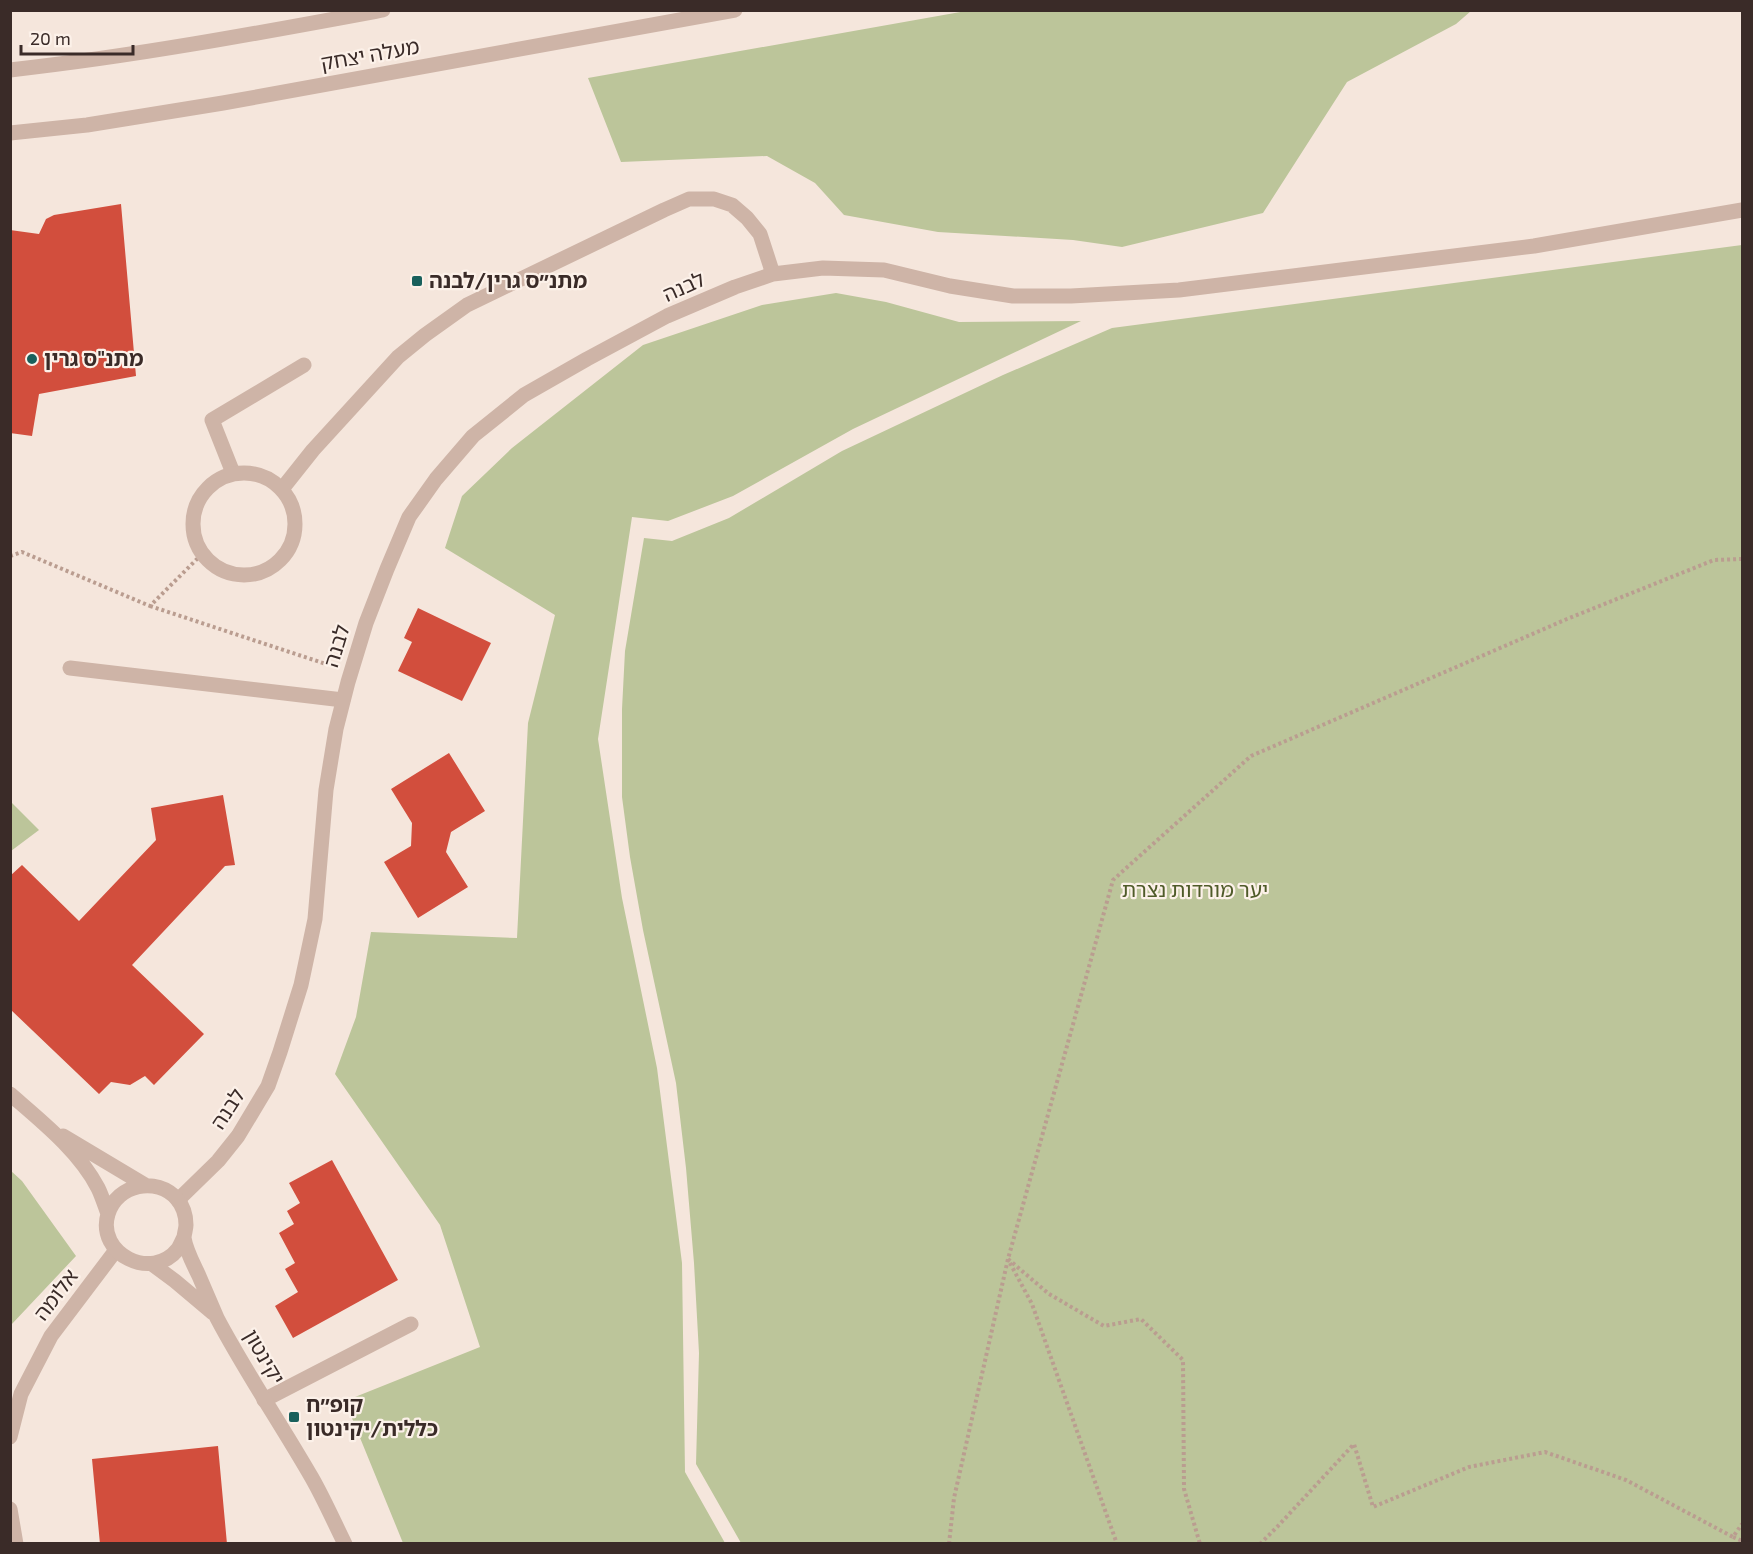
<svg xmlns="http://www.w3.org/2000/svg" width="1753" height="1554" viewBox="0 0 1753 1554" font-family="'Exo 2','Noto Sans Hebrew',sans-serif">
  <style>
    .green { fill: #bcc59a }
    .building { fill: #d24e3d }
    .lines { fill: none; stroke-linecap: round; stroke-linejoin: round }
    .path { stroke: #ba9d90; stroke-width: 4; stroke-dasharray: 3 3; stroke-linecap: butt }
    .service { stroke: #ceb4a7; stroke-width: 15 }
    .minor { stroke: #ceb4a7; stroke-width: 15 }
    .tertiary { stroke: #ceb4a7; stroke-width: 15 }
    .poi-dot { fill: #19605c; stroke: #fcf1e9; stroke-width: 2 }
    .labels { text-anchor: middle; stroke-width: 4.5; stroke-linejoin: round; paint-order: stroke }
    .street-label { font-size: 21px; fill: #3a2b28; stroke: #fcf1e9 }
    .poi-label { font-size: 21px; font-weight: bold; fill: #3a2b28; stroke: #fcf1e9; text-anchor: start }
    .park-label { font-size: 21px; fill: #4f5b29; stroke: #fcf1e9 }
  </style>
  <rect width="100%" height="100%" fill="#f5e6dc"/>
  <path class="green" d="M966,11V10L1471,11L1456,24L1347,82L1263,213L1122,247L1073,240L938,232L844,215L815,183L767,156L621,162L588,78Z
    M1742,245V1543H741L696,1464L699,1353L694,1263L686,1168L676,1083L643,930L630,857L622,797V709L625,651L644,538L672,541L729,518L842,451L1003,375L1112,328Z
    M836,293L886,302L959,322L1081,321L853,429L733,496L668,521L632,517L598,739L622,898L657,1068L682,1263L685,1472L725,1543H403L345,1401L480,1347L440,1225L335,1074L356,1017L371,932L517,938L528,723L555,615L445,548L462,496L512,448L643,345L762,305Z
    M11,802L39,830L11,851Z
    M10,1170L22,1181L76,1256L11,1325Z"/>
  <path class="building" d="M121,204L136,376L39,394L32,436L10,433V230L39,234L46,219L54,215Z
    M418,608L491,643L462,701L398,671L412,642L404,638Z
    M449,753L485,811L451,832L446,852L468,887L418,918L384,862L411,846L412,823L391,789Z
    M223,795L235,865L225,866L132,965L204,1034L154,1085L145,1076L130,1085L111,1082L99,1094L10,1009V876L22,865L79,921L156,840L151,808Z
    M332,1160L398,1280L293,1338L275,1306L298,1292L285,1269L295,1263L279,1233L294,1224L287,1211L300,1203L289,1183Z
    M218,1446L227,1544H100L92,1459Z"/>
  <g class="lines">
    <path class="path" d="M10,556L22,552L150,606L202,554
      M150,606L326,664
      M1008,1259L1049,1294L1104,1326L1141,1319L1183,1360L1184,1489L1200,1544
      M1010,1263L1032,1304L1117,1544
      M1733,1537L1742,1541
      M949,1544L954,1498L1008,1259L1113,880L1251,756L1567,619L1714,560L1742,559
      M1260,1544L1278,1526L1354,1444L1373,1507L1469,1467L1545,1452L1626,1480L1733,1537L1742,1524"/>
    <path class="service" d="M233,473L212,420L304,365
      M70,668L343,700
      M264,1400L411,1324"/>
    <path class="minor" d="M193 524a51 51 0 1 1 102 0a51 51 0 1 1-102 0Z
      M282,489L313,450L398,357L425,335L467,305L664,210L689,199H714L732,205L747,218L760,234L773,274
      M178,1200L218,1161L238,1136L268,1086L280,1052L301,985L315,919L326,790L336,729L348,682L366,623L387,569L409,517L436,479L473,436L524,395L587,359L667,316L735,287L773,274L823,268L884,270L950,286L1013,296H1071L1179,290L1534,246L1742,210
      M10,1437L21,1394L51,1336L116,1250
      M10,1509L16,1544"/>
    <path class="tertiary" d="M10,70C136,56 259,33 383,10
      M10,133L87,125L223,103L735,10
      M10,1094C41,1121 79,1151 98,1188C102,1196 105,1206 108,1214
      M63,1136L145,1185
      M184,1237C182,1241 180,1246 178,1249C152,1282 96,1254 108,1214C117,1184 157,1176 177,1199C183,1206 186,1216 186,1225C186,1229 184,1234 184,1238C186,1251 194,1265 199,1276C205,1290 211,1304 217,1318C246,1373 281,1424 312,1478C324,1499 334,1522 345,1544
      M152,1264L175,1281L213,1313"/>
  </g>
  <g class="poi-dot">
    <rect x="411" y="275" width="12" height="12" rx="3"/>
    <circle cx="32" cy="359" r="6"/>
    <rect x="288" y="1411" width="12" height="12" rx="3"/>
  </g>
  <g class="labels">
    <g class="street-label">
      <text transform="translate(370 55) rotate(-10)" y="7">מעלה יצחק</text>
      <text transform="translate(684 287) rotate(-24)" y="7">לבנה</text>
      <text transform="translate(337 646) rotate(-73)" y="7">לבנה</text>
      <text transform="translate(228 1109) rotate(-57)" y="7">לבנה</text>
      <text transform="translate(56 1295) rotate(-53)" y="7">אלומה</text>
      <text transform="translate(264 1357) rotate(60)" y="7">יקינטון</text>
    </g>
    <g class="poi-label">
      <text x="429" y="288">מתנ״ס גרין/לבנה</text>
      <text x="44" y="366">מתנ"ס גרין</text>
      <text x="306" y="1412">קופ״ח<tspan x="306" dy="24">כללית/יקינטון</tspan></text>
    </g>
    <g class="park-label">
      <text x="1195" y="897">יער מורדות נצרת</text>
    </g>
  </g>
  <rect width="1753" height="1554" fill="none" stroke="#3a2b28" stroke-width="24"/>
  <path d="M21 45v9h112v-9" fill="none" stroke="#3a2b28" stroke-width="3"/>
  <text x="30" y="45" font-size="18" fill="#3a2b28" stroke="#fcf1e9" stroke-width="4.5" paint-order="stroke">20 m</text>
</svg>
